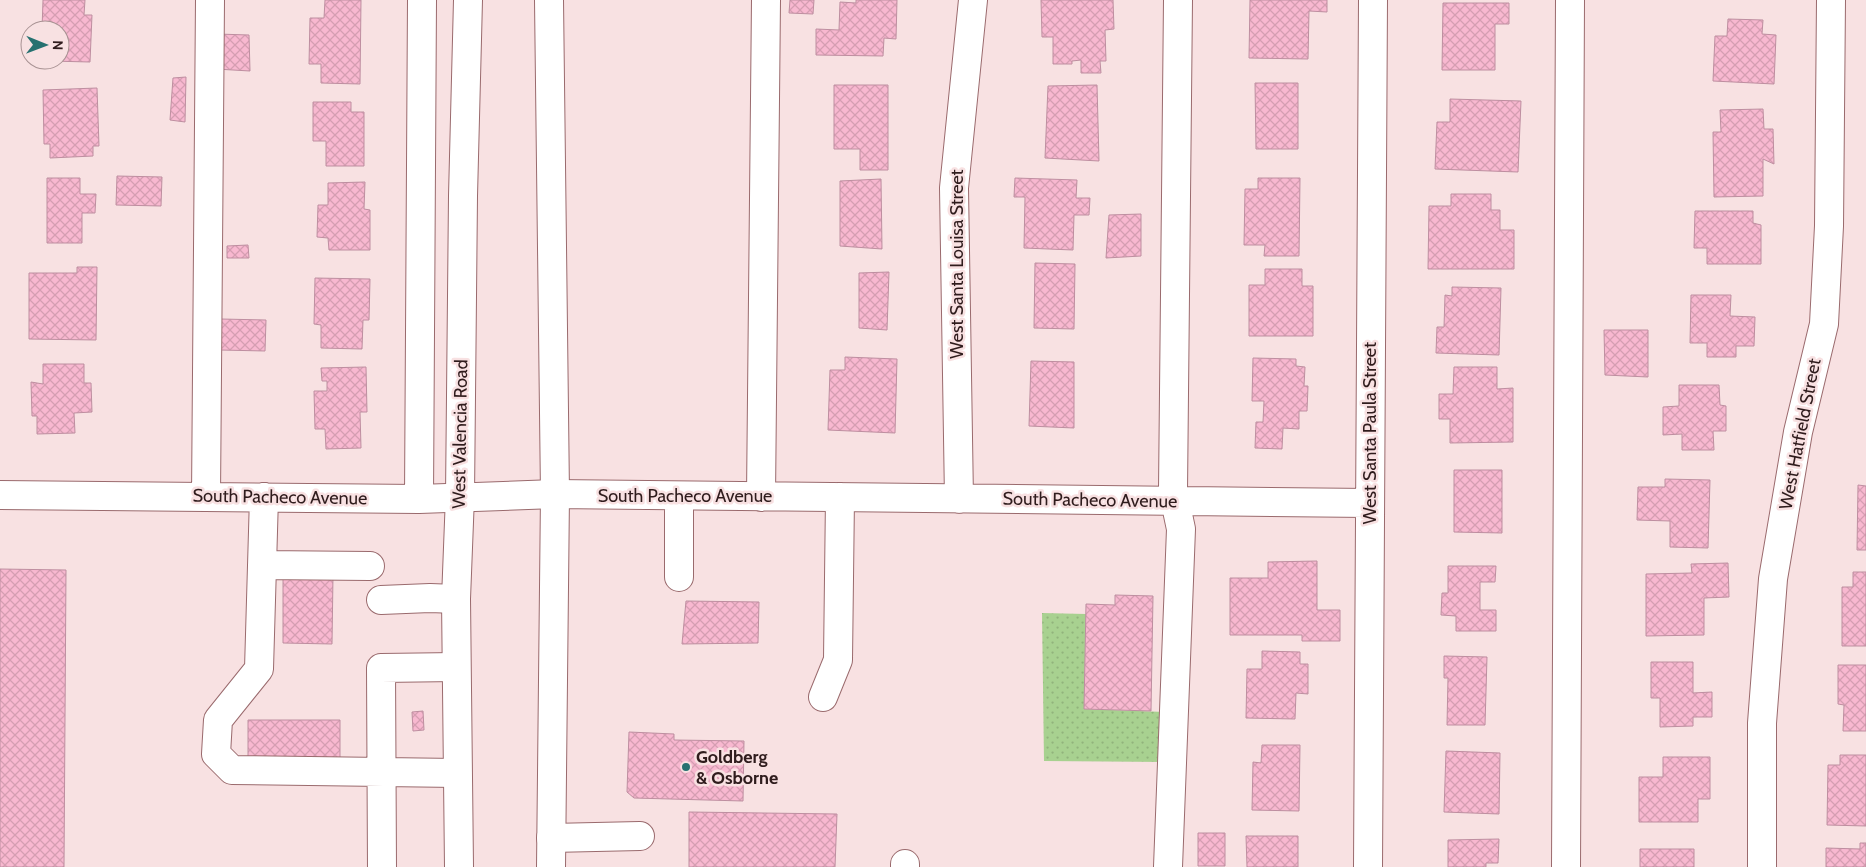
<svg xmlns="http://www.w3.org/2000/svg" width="1866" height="867" viewBox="0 0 1866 867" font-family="Cabin,sans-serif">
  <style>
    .park { fill: url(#park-dots) }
    .building { fill: url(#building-cross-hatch); stroke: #be8ea0 }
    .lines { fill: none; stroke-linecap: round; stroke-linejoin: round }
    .minor-casing { stroke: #9a6a6d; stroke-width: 30 }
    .major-casing { stroke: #9a6a6d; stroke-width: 30 }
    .minor { stroke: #fff; stroke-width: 28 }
    .major { stroke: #fff; stroke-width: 28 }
    .poi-dot { fill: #267170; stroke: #f8e1e2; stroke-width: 2 }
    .labels { text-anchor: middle; stroke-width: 5; stroke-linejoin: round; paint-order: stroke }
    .street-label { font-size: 18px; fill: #2f1c1d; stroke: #f8e1e2 }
    .poi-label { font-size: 18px; font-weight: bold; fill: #2f1c1d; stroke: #f8e1e2; text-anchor: start }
  </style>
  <defs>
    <pattern id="park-dots" width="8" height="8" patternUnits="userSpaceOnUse" patternTransform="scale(1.25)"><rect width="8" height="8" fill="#a8d190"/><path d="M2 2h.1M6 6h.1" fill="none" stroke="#91b37c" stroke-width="1.8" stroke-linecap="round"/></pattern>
    <pattern id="building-cross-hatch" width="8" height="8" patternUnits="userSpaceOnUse" patternTransform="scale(1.25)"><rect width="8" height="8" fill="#f8b8d0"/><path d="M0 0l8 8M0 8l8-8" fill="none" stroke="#d59eb2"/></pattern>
  </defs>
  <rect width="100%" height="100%" fill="#f8e1e2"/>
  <path class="park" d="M1042,613L1086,614L1084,709L1165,712L1164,762L1044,761Z"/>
  <path class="building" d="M43,0H85L84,15H92L90,62L50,61L60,60V30H42Z
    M325,0H361L360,84L321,83V64H309L310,18H324Z
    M790,0H814L813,14L789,13Z
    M856,0H897L896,39L884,38L883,56L816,55V29L839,30L840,2L856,3Z
    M1041,0H1113L1114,29L1105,30L1106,61H1100L1101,73H1081V60L1072,61V64H1053V37H1042Z
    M1250,0H1327V12L1309,11L1308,59L1249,58Z
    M1443,3H1509V24H1495V70H1442Z
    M1728,19L1763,20L1762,34L1776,35L1774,84L1713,81L1715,36H1727Z
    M217,34L249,35L250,71L216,69Z
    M186,77L185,122L170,120L173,78Z
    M1255,83H1298V149H1256Z
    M834,85H888V170H860V149H834Z
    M1097,85L1099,161L1045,158L1048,86Z
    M97,88L99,146H93V156L50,158V144H44L43,90Z
    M1450,99L1521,101L1518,172L1435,169L1437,122H1450Z
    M313,102H351V112H364V166H326V141H313Z
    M1763,109L1764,129H1773L1774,164L1763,159V196L1714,197L1713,132H1721L1720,110Z
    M117,176L162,177L161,206L116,205Z
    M47,178H80V194H96L95,213H82V243H47Z
    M1015,178L1077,180L1076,198H1090L1089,215H1074L1073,250L1024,248L1025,197H1014Z
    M1258,178H1300L1299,256H1264L1265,245H1244L1245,189H1258Z
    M881,179L882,249L840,246V181Z
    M365,182L364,209L370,210V250H329L328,238L317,237L318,205H328V183Z
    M1451,194H1491V210H1500V230H1514V269H1428L1429,206H1451Z
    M1695,211H1753V223L1761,225V264H1707V248H1694Z
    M1141,214V256L1106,258L1109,215Z
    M248,245L249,258H227V246Z
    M1035,263L1075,264L1074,329L1034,328Z
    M77,267H97L96,340L29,339V273H77Z
    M1265,269H1302V286H1313V336H1249V285H1265Z
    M889,272L887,330L859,328V273Z
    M315,278L370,279L369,320H363L362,349L321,348V325L314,324Z
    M1452,287L1501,288L1499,355L1436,353L1437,327H1444L1445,295L1452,296Z
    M1691,295H1731L1730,316L1755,317L1754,346H1736V357H1707V343H1690Z
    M221,319L266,320L265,351L220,350Z
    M1604,330H1648V377L1605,375Z
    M845,357L897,359L895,433L828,430L830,370H845Z
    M1253,358L1296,359V366L1305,367L1304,386H1308L1307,411H1299V429L1283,428L1282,449L1255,448L1256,422H1263L1264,401H1252Z
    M1031,361L1074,362V428L1029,426Z
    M43,364H84V383H91L92,412L74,413L75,433L37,434V416H32L31,382L43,384Z
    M366,367L367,412H360L361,448L326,449L325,429H315L314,391H327V381H322L321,368Z
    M1454,367H1497V389L1513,388V442L1450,443V419H1439V394H1453Z
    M1679,385H1719L1720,405L1726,406V431H1713L1714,450H1682V434L1663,435V407L1679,406Z
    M1454,470H1502V533L1454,532Z
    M1665,479L1710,480L1708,548L1670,547V521L1637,520L1638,487H1665Z
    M1858,485L1866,486V550H1857Z
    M1317,561V610H1340V641H1302V635H1230V578H1268V562Z
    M1728,563L1729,597L1704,598V635L1646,636V574L1692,573L1691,564Z
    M1448,566H1496L1495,582H1480V610H1496V631H1456V616L1441,615L1442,593H1448Z
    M0,569L66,570L64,867H0Z
    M1853,572H1866V646H1842V587H1853Z
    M283,574L333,575L332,644L283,643Z
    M1115,595L1153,596L1151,711L1084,709L1086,604L1115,605Z
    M686,601L759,602L758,643L682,644Z
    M1262,651L1300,652V664H1308V694L1296,693L1295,719L1246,718L1247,669H1262Z
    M1444,656L1487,657L1485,725H1447L1448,678H1444Z
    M1651,662H1693V693L1712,692V717H1693V726L1660,727V698H1651Z
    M1838,665H1866V731H1843L1844,705L1838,704Z
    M423,711L424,730L413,731L412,712Z
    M248,720H340V760L248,758Z
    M629,732L674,734V740L744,741L743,801L634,798L627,792Z
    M1262,745H1300L1299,811L1252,810L1253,762L1261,763Z
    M1446,751L1500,753L1499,814L1444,812Z
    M1840,755H1866V826L1827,825L1828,765H1840Z
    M1663,757H1710V799H1698V822H1639V777H1663Z
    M689,812L837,814L835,867H689Z
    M1198,833H1225V866H1198Z
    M1246,836H1298V867H1247Z
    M1499,839L1498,863H1486V867H1448V840Z
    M1860,843H1866V867H1826V848L1860,849Z
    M1640,849H1694V867H1640Z"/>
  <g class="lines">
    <g class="minor-casing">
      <path id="minor" d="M0,495L419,499L555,494L1369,503
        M679,496V577
        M206,497L210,0
        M264,497L259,669L218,720L216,754L232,770L457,773
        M761,497L766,0
        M419,499L422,0
        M959,499L954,188L973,0
        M262,565L370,566
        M381,600L430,598L456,599
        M823,697L838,660L840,497
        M551,838L640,836
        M382,867L381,668L456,667
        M905,867V864
        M1168,867L1181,529L1173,491L1178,0
        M1368,867L1373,0
        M1566,867L1570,0
        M1762,867V723L1773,579L1798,432L1824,324L1829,226L1831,0"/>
    </g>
    <g class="major-casing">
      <path id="major" d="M549,0L555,494L551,867
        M459,867L456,599L460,496L463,196L468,0"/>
    </g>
    <use href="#minor" class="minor"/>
    <use href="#major" class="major"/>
  </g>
  <circle class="poi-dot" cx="686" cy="767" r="5"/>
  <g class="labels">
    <g class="street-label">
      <text transform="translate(957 264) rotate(-90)" y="6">West Santa Louisa Street</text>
      <text transform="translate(1370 433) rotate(-90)" y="6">West Santa Paula Street</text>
      <text transform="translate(460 434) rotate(-89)" y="6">West Valencia Road</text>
      <text transform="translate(1800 434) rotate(-79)" y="6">West Hatfield Street</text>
      <text x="685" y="502">South Pacheco Avenue</text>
      <text transform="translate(280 497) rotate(1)" y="6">South Pacheco Avenue</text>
      <text transform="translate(1090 500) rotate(1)" y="6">South Pacheco Avenue</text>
    </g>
    <g class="poi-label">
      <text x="696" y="763">Goldberg<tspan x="696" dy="21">&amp; Osborne</tspan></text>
    </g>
  </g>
  <g transform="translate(45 45) rotate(91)"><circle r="24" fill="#f8e1e2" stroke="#a89293"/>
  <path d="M0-4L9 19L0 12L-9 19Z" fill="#267170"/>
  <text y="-8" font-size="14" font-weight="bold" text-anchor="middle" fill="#2f1c1d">N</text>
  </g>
</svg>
